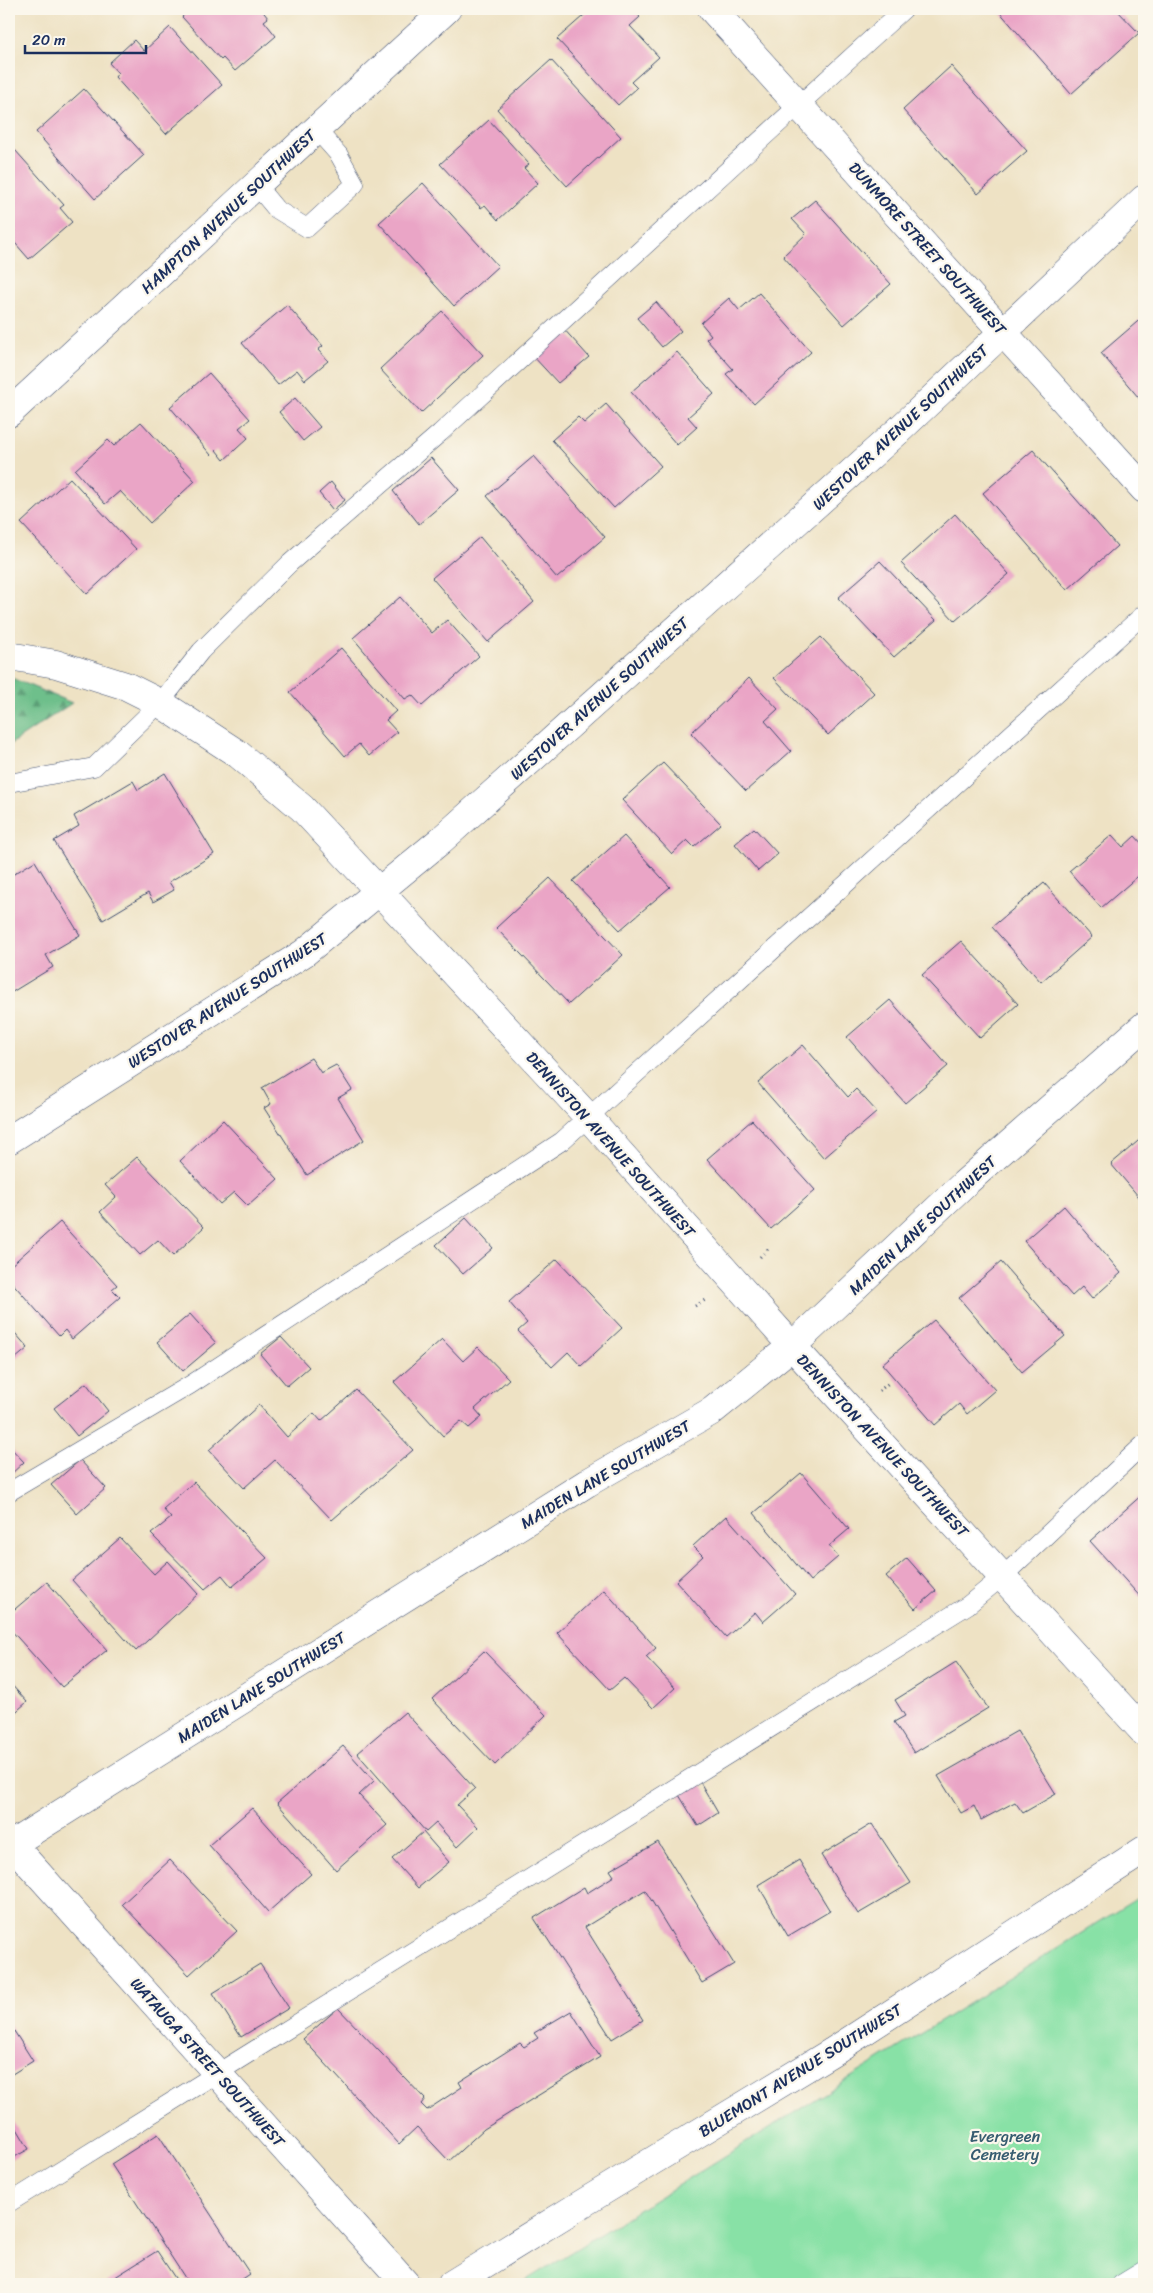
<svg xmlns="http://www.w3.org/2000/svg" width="1153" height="2293" viewBox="0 0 1153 2293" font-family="Sriracha,sans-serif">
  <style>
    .forest { fill: url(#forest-firs); stroke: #447774 }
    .park { fill: #88e1a6; stroke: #528882 }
    .building { fill: #eaa5c6 }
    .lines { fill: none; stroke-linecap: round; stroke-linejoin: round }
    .lane-casing { stroke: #3b4a6d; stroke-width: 19 }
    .street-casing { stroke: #3b4a6d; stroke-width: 29 }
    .path { stroke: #3b4a6d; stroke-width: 3; stroke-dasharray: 1 4; stroke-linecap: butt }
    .lane { stroke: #fff; stroke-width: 18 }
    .street { stroke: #fff; stroke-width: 28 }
    .labels { text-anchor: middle; stroke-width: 4.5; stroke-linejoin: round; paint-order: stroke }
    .street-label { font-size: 16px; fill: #1b2f5e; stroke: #fbf7ec }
    .park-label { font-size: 16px; fill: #365c70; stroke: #fbf7ec }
  </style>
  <defs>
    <pattern id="forest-firs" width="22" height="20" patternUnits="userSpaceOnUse" patternTransform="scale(1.25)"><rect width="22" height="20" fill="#6ebf8b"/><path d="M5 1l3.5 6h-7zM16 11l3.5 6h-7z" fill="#5a9c75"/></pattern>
  </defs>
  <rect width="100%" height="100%" fill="#fbf7ec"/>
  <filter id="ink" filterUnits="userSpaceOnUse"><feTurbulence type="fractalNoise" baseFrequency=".02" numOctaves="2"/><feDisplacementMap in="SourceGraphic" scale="10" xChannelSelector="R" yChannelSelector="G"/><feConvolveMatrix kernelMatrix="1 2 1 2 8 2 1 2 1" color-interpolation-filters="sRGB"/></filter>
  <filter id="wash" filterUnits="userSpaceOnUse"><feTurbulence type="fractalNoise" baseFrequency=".0096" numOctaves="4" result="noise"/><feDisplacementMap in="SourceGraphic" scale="20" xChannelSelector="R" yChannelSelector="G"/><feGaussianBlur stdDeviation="1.12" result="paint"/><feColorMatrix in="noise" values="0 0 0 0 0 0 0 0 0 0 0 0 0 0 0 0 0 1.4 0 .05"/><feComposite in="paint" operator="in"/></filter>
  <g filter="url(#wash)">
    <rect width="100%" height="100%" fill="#eee2c4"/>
    <path class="forest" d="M9,677L72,703L9,745Z"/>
    <path class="park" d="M1144,1894V2284H520Z"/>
    <g id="blocks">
      <path class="building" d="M184,9H261L268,18L264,21L276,36L235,71L223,58L221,60L182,17L187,12Z
        M591,9H632L640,17L630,26L659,57L631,82L637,88L618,105L557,39Z
        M997,9H1116L1139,33L1071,94Z
        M170,27L222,85L166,134L115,77L118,73L109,63L134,40L144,51Z
        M551,60L621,137L567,186L497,109Z
        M951,66L1027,151L978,194L903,110Z
        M84,89L144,155L95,199L36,132Z
        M489,120L529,164L524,168L538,183L498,220L485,205L481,208L440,164Z
        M15,150L64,205L60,208L72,222L29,259L9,236V156Z
        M423,183L498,266L454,306L379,223Z
        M815,200L891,284L844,325L783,256L806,234L792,219Z
        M759,293L811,352L754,404L726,374L733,369L706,339L711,335L701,323L729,298L739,310Z
        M656,302L681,331L662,347L637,318Z
        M287,305L323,346L318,350L328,361L305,380L297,370L278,385L242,343Z
        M442,311L483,355L421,413L380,369Z
        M1144,316V404L1101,353Z
        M562,327L589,357L558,383L532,355Z
        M677,352L714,394L688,417L697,427L677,445L631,392Z
        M209,373L250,419L239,428L248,438L224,460L216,450L211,455L170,407Z
        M295,398L320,427L303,441L279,412Z
        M606,404L661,466L614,508L552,440L578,417L584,423Z
        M141,422L195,481L150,523L120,491L105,504L75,470L108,440L114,446Z
        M1033,450L1117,546L1067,590L983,493Z
        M534,456L605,537L557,578L487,496Z
        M431,458L459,490L419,524L393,491Z
        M70,478L136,549L87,594L21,523Z
        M331,482L345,500L333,510L319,493Z
        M955,514L1009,574L955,621L901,563Z
        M480,537L534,602L488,642L432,578Z
        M880,561L936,620L894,657L838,598Z
        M400,597L432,633L447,620L479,656L422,706L412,695L405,699L353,638Z
        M821,637L874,693L828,735L774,678Z
        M341,648L396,711L386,720L397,732L369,756L359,744L345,756L290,692Z
        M749,678L778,709L765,721L791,751L746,791L691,733Z
        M663,763L721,824L694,847L687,840L672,854L622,800Z
        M165,773L214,854L169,882L174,890L153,902L148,893L103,920L54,841L79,826L74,816L133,781L138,790Z
        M754,828L778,854L758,871L735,844Z
        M1112,835L1123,847L1135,836L1144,846V871L1101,908L1069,871Z
        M624,836L670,887L620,930L573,881Z
        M35,861L80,935L46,955L53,967L9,994V877Z
        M550,878L623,955L569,1004L496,928Z
        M1044,883L1092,937L1041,982L992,927Z
        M961,941L1018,1004L980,1038L922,975Z
        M890,1000L948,1066L905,1103L847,1037Z
        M803,1045L848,1097L856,1089L877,1112L824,1158L758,1083Z
        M311,1058L321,1073L336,1065L352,1090L338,1098L364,1140L307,1175L264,1108L271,1104L262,1088Z
        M223,1120L278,1179L248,1206L234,1192L220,1204L180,1161Z
        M752,1120L815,1190L771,1229L707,1159Z
        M1144,1136V1203L1111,1164Z
        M137,1157L204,1227L173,1256L158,1240L140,1255L100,1212L116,1197L105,1185Z
        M1064,1206L1121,1273L1092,1299L1082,1287L1072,1296L1024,1241Z
        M466,1218L493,1248L463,1274L436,1245Z
        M60,1222L117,1285L112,1289L120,1297L72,1339L65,1330L59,1336L9,1279V1267Z
        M557,1259L622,1328L581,1366L568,1352L552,1367L518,1331L527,1323L509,1302Z
        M1001,1262L1065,1336L1022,1372L959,1298Z
        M190,1314L216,1343L183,1371L157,1342Z
        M934,1320L995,1390L967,1414L959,1404L935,1425L882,1364Z
        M9,1326L28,1348L9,1364Z
        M281,1337L309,1367L287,1386L260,1354Z
        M442,1339L463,1361L478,1347L509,1379L475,1409L482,1417L469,1428L461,1421L443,1436L394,1382Z
        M86,1383L108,1411L77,1436L54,1408Z
        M356,1390L413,1450L332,1520L275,1460L244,1488L209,1450L259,1405L287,1437L314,1413L321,1421Z
        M9,1446L24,1462L9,1476Z
        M80,1460L106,1488L77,1514L51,1485Z
        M801,1473L849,1529L829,1546L838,1557L810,1581L754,1513Z
        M194,1482L267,1558L232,1587L222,1575L205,1589L151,1534L171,1518L163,1509Z
        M1144,1493V1601L1090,1541Z
        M726,1516L795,1594L763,1622L755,1612L726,1637L676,1581L703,1556L693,1546Z
        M120,1538L154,1574L168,1561L198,1594L136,1651L72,1580Z
        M907,1558L936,1591L915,1609L886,1576Z
        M47,1582L107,1650L62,1687L9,1628V1614Z
        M604,1590L656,1648L646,1657L675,1688L653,1708L624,1678L610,1690L557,1633Z
        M484,1651L546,1715L495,1765L432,1699Z
        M956,1662L988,1708L914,1753L894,1722L905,1716L895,1700Z
        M9,1682L27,1702L9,1718Z
        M405,1712L475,1789L457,1805L478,1827L457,1847L436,1823L426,1832L357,1753Z
        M1017,1731L1056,1794L1023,1813L1015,1802L981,1820L974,1806L961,1813L938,1776Z
        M343,1746L374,1781L359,1795L387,1825L336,1870L277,1803Z
        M700,1782L718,1813L698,1826L679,1795Z
        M252,1808L311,1874L268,1912L209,1845Z
        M872,1824L911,1883L858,1914L821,1855Z
        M423,1832L449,1862L418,1888L392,1859Z
        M658,1842L734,1964L702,1983L645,1890L585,1927L643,2020L612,2039L534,1918L584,1887L587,1893L614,1876L610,1870Z
        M170,1860L237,1931L189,1975L122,1904Z
        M799,1860L830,1911L788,1936L758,1885Z
        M260,1964L289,2008L241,2037L213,1993Z
        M338,2008L425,2099L421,2104L427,2110L462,2087L459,2082L520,2043L524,2047L538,2038L534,2033L571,2011L600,2057L484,2129L449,2161L417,2127L399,2144L303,2039Z
        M9,2023L33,2061L9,2076Z
        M9,2115L29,2149L9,2160Z
        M158,2134L250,2274L235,2284H189L111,2164Z
        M157,2251L179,2284H104Z"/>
    </g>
  </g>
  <g filter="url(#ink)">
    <use href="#blocks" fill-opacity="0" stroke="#3b4a6d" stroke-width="1"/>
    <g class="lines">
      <g class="lane-casing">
        <path id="lane" d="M256,185L276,209L307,228L355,184L339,155L316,129
          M9,783L94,767L160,703L201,651L290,563L440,433L904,9
          M9,1492L190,1385L562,1141L1144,614
          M9,2203L968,1605L1003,1576L1144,1444
          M1121,2284L1144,2270"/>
      </g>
      <g class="street-casing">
        <path id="street" d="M712,9L1144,489
          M9,413L447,9
          M9,656L56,664L126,686L160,703L238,754L302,808L589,1118L792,1346L1144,1732
          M9,1140L304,953L440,841L898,431L1144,199
          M9,1841L406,2284
          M9,1846L587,1483L712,1411L792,1346L964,1184L1144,1026
          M452,2284L575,2208L832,2052L1144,1850"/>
      </g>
      <path class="path" d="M760,1257L770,1247
        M695,1306L705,1300
        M879,1391L890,1382"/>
      <use href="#lane" class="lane"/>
      <use href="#street" class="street"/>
    </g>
  </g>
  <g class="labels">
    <g class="street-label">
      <text transform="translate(228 211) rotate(-43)" y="6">HAMPTON AVENUE SOUTHWEST</text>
      <text transform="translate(928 248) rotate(48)" y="6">DUNMORE STREET SOUTHWEST</text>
      <text transform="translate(900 427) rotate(-43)" y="6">WESTOVER AVENUE SOUTHWEST</text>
      <text transform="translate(599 698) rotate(-42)" y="6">WESTOVER AVENUE SOUTHWEST</text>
      <text transform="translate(227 1000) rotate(-33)" y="6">WESTOVER AVENUE SOUTHWEST</text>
      <text transform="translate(611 1144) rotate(48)" y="6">DENNISTON AVENUE SOUTHWEST</text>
      <text transform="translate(922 1225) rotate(-43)" y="6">MAIDEN LANE SOUTHWEST</text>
      <text transform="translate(883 1445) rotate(47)" y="6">DENNISTON AVENUE SOUTHWEST</text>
      <text transform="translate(605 1474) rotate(-31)" y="6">MAIDEN LANE SOUTHWEST</text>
      <text transform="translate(261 1687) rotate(-32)" y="6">MAIDEN LANE SOUTHWEST</text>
      <text transform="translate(208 2062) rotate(48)" y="6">WATAUGA STREET SOUTHWEST</text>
      <text transform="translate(800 2070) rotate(-32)" y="6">BLUEMONT AVENUE SOUTHWEST</text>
    </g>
    <g class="park-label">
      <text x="1005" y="2142">Evergreen<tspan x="1005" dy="18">Cemetery</tspan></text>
    </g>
  </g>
  <rect width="1153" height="2293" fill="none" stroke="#fbf7ec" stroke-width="30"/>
  <path d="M25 45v8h121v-8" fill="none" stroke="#1b2f5e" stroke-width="2.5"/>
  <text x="32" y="45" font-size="15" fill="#1b2f5e" stroke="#fbf7ec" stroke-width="4" paint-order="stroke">20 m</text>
</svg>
